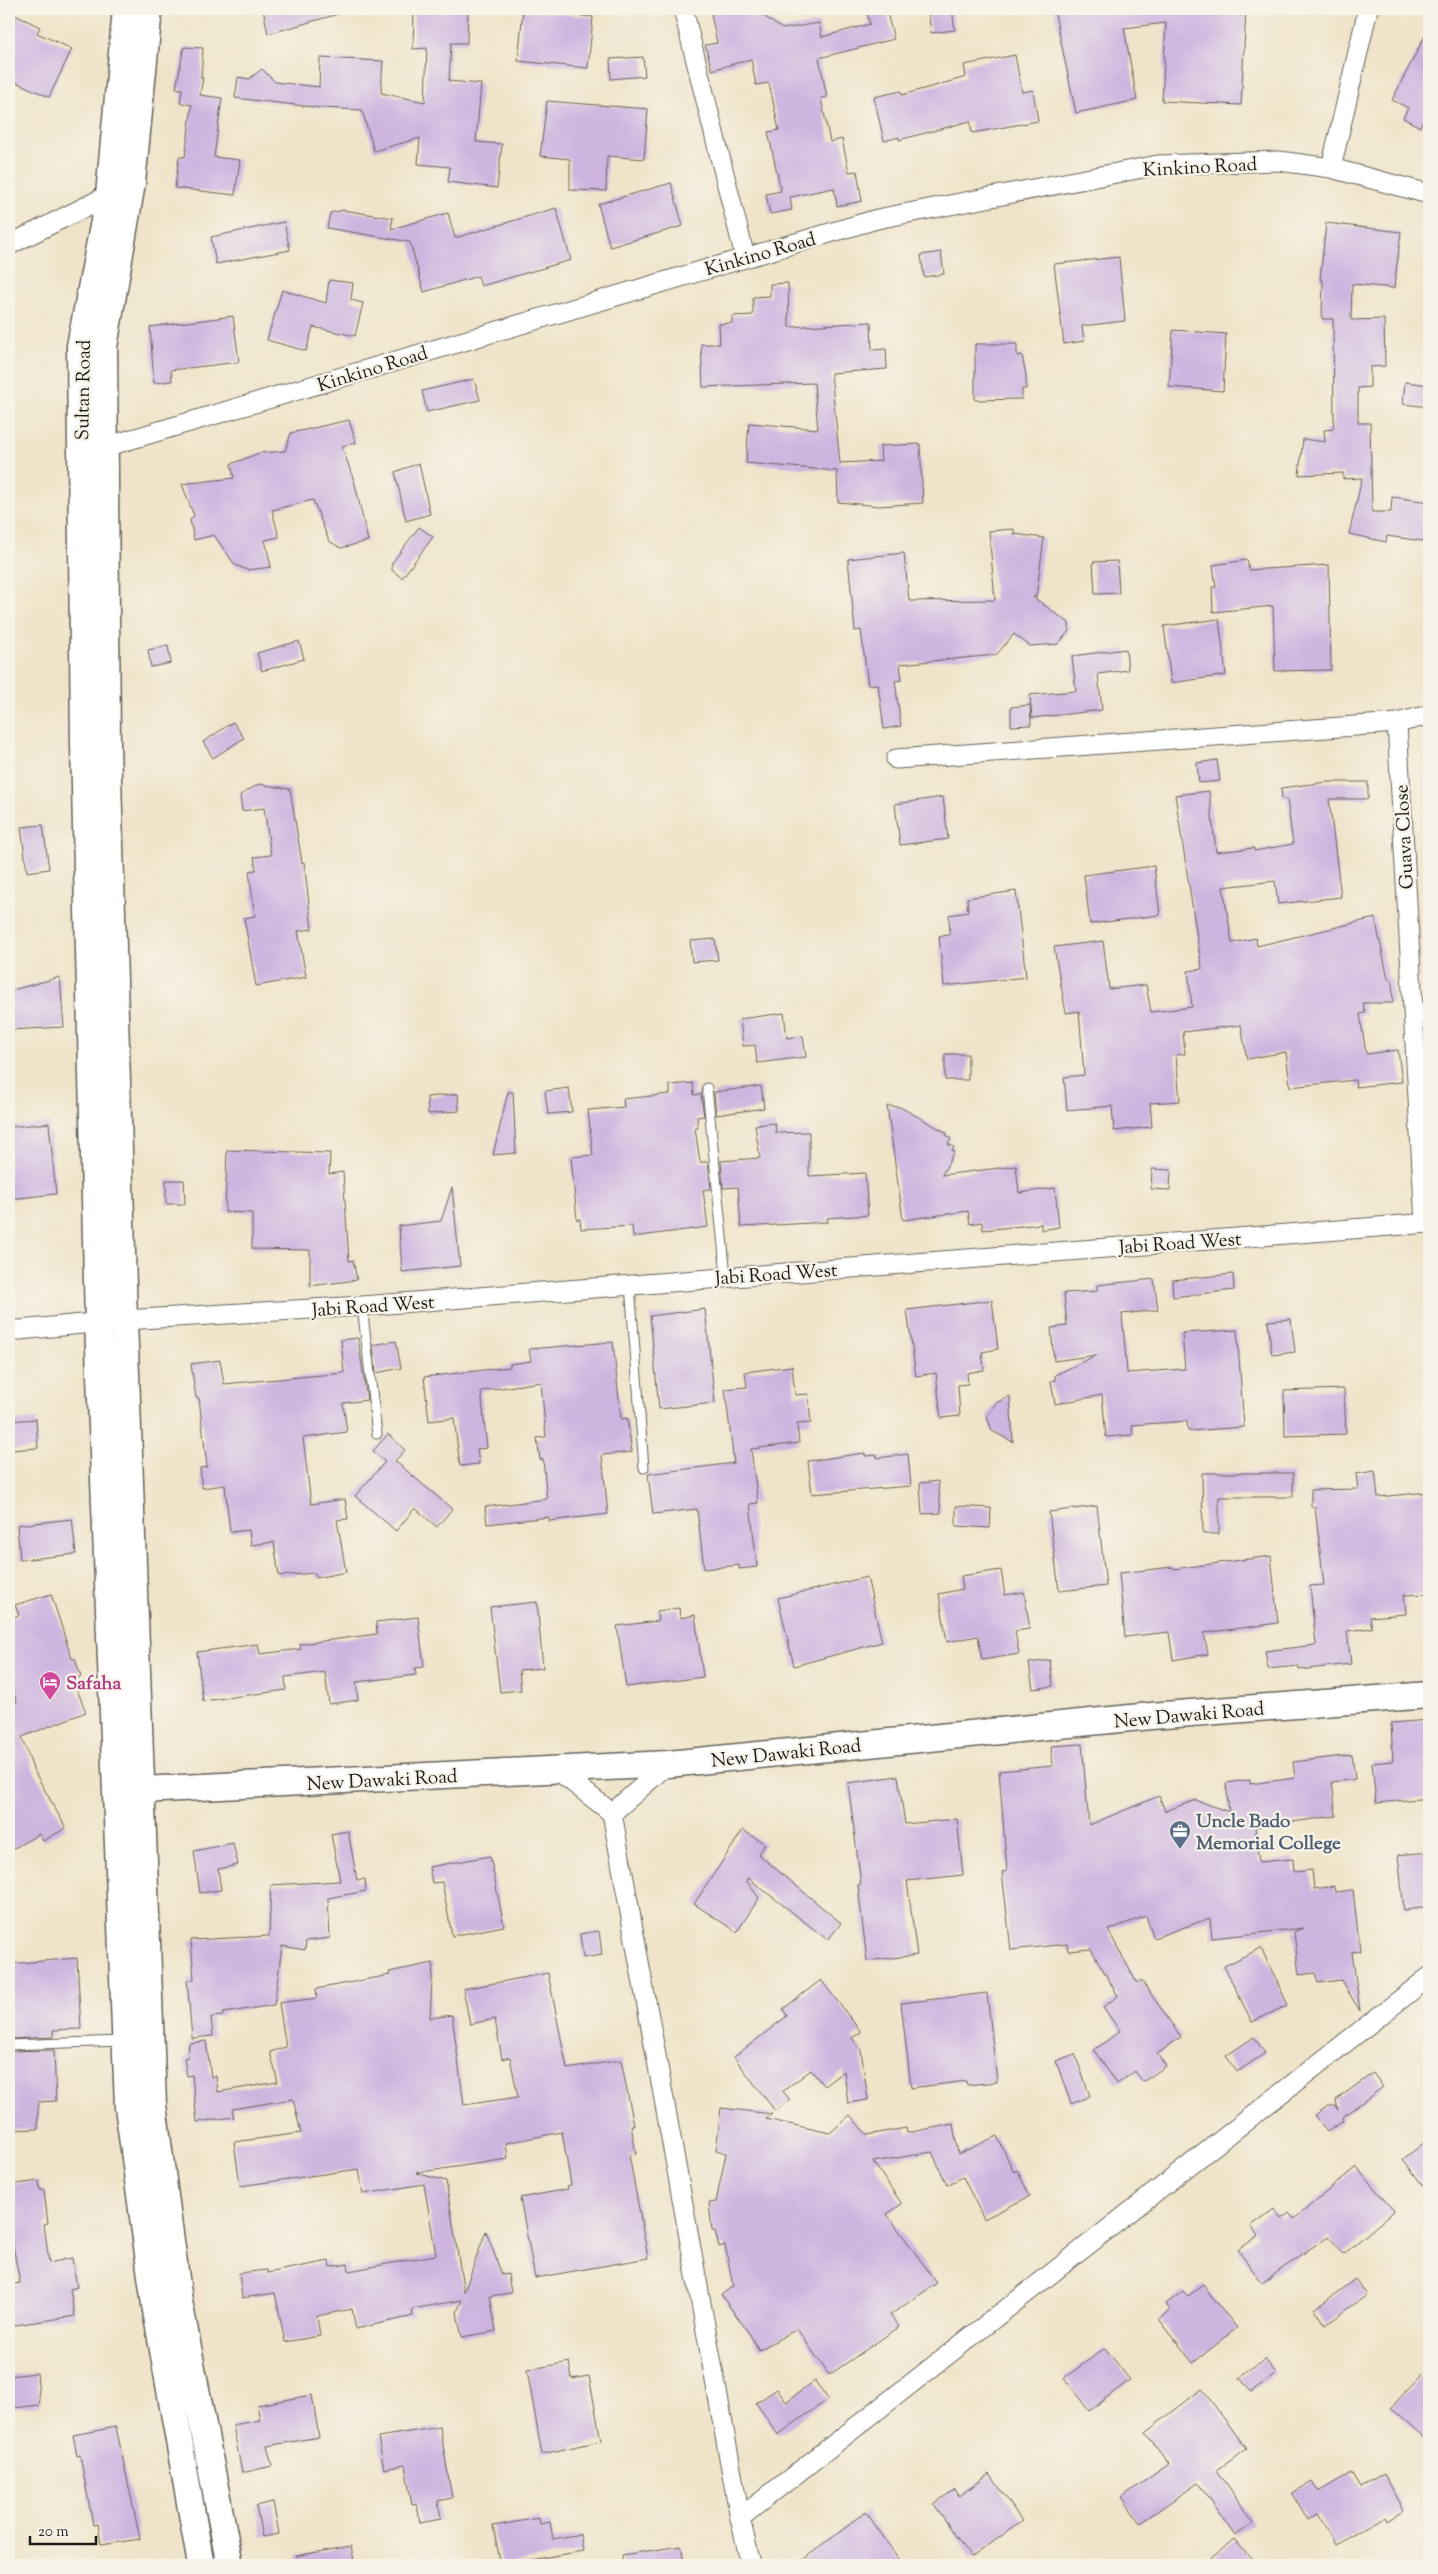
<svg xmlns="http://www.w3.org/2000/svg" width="1438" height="2574" viewBox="0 0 1438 2574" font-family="'Sorts Mill Goudy',serif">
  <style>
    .building { fill: #cdb5e0 }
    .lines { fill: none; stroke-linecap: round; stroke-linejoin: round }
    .lane-casing { stroke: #666259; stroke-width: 11 }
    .street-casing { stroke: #666259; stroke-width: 21 }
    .secondary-casing { stroke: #666259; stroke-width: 29 }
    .lane { stroke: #fff; stroke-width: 9 }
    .street { stroke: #fff; stroke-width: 19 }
    .secondary { stroke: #fff; stroke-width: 26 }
    .labels { text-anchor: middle; stroke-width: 4.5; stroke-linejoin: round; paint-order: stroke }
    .street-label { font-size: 19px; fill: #1c1c1c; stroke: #f7f3e8 }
    .hotel-label { font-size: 19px; font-weight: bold; fill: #b23c85; stroke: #f7f3e8; text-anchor: start }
    .service-label { font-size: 19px; font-weight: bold; fill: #4e5e75; stroke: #f7f3e8; text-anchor: start }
  </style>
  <rect width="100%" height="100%" fill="#f7f3e8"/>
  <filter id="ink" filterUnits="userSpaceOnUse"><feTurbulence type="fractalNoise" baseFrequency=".02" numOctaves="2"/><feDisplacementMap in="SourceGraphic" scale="10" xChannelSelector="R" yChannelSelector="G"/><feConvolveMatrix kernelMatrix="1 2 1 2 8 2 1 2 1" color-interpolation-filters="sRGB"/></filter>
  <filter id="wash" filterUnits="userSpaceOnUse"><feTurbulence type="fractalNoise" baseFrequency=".0096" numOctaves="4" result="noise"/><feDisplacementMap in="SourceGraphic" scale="20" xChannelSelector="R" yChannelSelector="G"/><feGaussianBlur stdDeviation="1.12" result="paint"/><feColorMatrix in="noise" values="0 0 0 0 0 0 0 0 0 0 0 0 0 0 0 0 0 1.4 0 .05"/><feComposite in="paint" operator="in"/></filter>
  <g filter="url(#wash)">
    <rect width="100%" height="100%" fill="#efe4c9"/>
    <g id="blocks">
      <path class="building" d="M263,9H337L338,14L268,34Z
        M414,9H468L467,43H451L449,81L481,84L476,142L502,144L497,188L448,182L450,167L418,164L420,138L374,151L362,110L322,108L235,98L238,77L249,79L262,69L275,82L319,87L320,58L383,61L381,93L425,102L427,48L413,49Z
        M710,9H754L782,29L819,23L822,37L870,24L867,14L886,9L894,39L819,58L827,97L821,98L830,142L842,139L849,172L857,171L862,201L837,206L834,188L790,197L792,210L770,214L766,194L781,191L768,132L779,130L769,83L756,85L751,59L712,70L705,45L717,43Z
        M928,9H952L955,30L931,33Z
        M1054,9H1246L1241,105L1162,101L1166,23L1124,28L1137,100L1076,113Z
        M523,10L593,17L588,68L518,61Z
        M9,12L40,27L37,33L72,49L49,97L9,79Z
        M1429,28V109L1420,127L1403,118L1408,108L1392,100Z
        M184,47L203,48L201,78H203L200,95L222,98L214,157L240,160L235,195L175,188L179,157H185L192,105L180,103L182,89L176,88Z
        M1015,55L1022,92L1033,90L1038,121L972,133L970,121L899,140V137L884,141L874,97L901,91L902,95L966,77L964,65Z
        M643,57L645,76L611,79L610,59Z
        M547,101L648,109L644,159L607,156L606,191L570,190V159L540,156Z
        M671,183L683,226L610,247L598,204Z
        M556,208L571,260L481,286L478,276L424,292L410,242L327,228L330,213L343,210L393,218L391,229L448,213L455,238Z
        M284,222L290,250L216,264L211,237Z
        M1326,223L1401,232L1394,288L1352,284L1351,320L1384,319L1385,366L1370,367V387L1358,388V423H1370L1372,512H1391L1392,497L1429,502V542L1387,536L1386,542L1349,534L1362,478L1343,479V473L1299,475L1303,439L1325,442L1324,430L1333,429L1334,420L1333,319H1322L1323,280H1320Z
        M941,252L944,274L924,277L921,255Z
        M1119,257L1125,321L1082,326L1084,341L1064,344L1054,264Z
        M329,280L353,283L351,300L363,303L355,336L313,327L306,351L267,340L282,290L326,303Z
        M788,283L789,327L871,322L872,350L886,349L887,369L831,373L840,463L881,461L880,446L920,444L923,503L879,506L838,502L837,471L746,463L749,423L818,429L814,383L703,387L701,344H720L719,324L732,323V316L753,315V297L770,296V284Z
        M233,316L239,362L171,370L172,381L154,383L150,327Z
        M1173,330L1226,334L1223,391L1169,387Z
        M975,344H1017V356L1022,355L1026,376V389H1022V399L975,400Z
        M474,379L480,400L427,412L422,391Z
        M1405,382L1429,385V407L1403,404Z
        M349,420L356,443L342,446L355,484L368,541L341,548L329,541L313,500L272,510L279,537L265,540L271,567L248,570L235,565L214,535L194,540L190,520L194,516L182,484L234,478L231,464L259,453L285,451L291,433Z
        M419,463L430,514L406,521L395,472Z
        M419,527L433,537L402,578L392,570V563Z
        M1014,529V534L1044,538L1036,597H1033L1069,623V631L1058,644L1030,646L1014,634L996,655L900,664L902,680L895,681L901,726L884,729L878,684L868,685L861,630L855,631L848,559L904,553L909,601L995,600L989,531Z
        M1247,560L1249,570L1329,565L1331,670L1275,671L1273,606L1213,612L1212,587H1216L1213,565Z
        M1117,561L1119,593L1095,594L1093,562Z
        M1219,619L1226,675L1171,683L1164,626Z
        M299,641L304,659L262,671L257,653Z
        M168,646L171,663L151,667L148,650Z
        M1126,649L1128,670L1098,674L1102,710L1032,718L1030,695L1076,691L1072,656Z
        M1030,705L1031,725L1011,726V707Z
        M233,722L244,738L213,758L203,742Z
        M1217,760L1220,781L1199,783L1197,763Z
        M1327,782H1368V799H1329L1341,897L1278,904L1275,881L1223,887L1232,943L1256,938L1257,946L1375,918L1388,979H1392L1393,1003H1363L1365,1013L1360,1014L1366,1054L1398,1050L1402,1082L1356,1087L1355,1080L1290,1087L1286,1052L1247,1059L1241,1025L1183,1032L1185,1054L1176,1055L1180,1101L1150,1103L1152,1127L1114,1131L1112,1106L1067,1110L1064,1077L1084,1075L1079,1011L1066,1013L1054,947L1103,941L1109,989L1146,985L1151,1012L1192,1007L1188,971L1202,969L1175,795L1209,791L1216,852L1254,848V851L1293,844L1287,799H1282L1281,788Z
        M259,784L290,789L302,863L304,862L312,929L298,931L306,977L256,986L244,918L255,916L249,871L256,870L254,857L271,855L264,808L242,811L240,795Z
        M943,797L948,839L900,845L895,804Z
        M43,825L49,869L27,872L21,827Z
        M1154,866L1160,915L1090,924L1084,875Z
        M1016,891L1026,977L944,986L939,936L950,935L949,915L968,912L967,898Z
        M715,939L718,960L692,962L690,941Z
        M60,977L64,1027L9,1030V991Z
        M784,1013L787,1038L803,1036L806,1057L757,1063L755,1045L743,1046L740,1019Z
        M945,1054H968V1080H945Z
        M693,1083L694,1095L701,1094L704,1116L697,1117L698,1128H695L700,1162H708L711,1189L703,1190L708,1227L633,1237L632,1226L581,1229L580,1219L577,1220L571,1157L593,1155L588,1110L624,1107L623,1099L670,1094V1085Z
        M761,1086L764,1108L716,1115L714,1092Z
        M569,1088L572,1112L548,1114L545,1091Z
        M508,1092H513L516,1153L493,1155Z
        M458,1094L459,1111L428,1114L427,1097Z
        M887,1106L900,1107L947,1133L946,1135L951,1138L948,1144L954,1147L952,1151L954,1152L942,1175L1016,1166L1019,1193L1055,1188L1059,1227L1041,1230V1224L983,1230L982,1222L970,1224L968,1211L903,1220Z
        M49,1123L56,1194L9,1199V1127Z
        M775,1123L776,1133L809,1132V1176L865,1173L868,1215L827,1218L828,1222L741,1227L738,1187L723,1188L721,1161L760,1158L755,1125Z
        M227,1150L330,1153L329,1174L343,1172L349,1261L353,1260L357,1280L310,1286V1250L252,1249V1213L225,1212Z
        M1152,1169L1171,1170L1170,1190L1151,1189Z
        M166,1180H184L185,1204H166Z
        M452,1187L460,1266L402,1272L399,1226L441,1221Z
        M1233,1274L1234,1290L1173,1297L1172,1280Z
        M1154,1279L1158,1310L1122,1314L1127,1373L1185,1369L1182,1333L1237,1330L1244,1427L1188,1431L1187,1421L1132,1425L1133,1435L1106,1437L1102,1395L1055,1404L1051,1381L1055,1380V1375L1097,1355L1054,1361L1051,1328L1067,1326L1064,1293L1097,1291V1285Z
        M992,1300L998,1349L982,1352L984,1370L967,1373L968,1384L958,1385L960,1416L941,1418L936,1373L916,1376L907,1310Z
        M705,1309L715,1403L659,1409L650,1316Z
        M1291,1319L1295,1352L1272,1355L1268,1321Z
        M358,1338L367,1400L343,1403L347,1432L303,1438L311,1504L345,1499L348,1519L337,1520L346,1572L316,1578L315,1573L279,1576L274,1542L251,1545L249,1530L230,1532L225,1485L202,1488L200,1468L207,1467L199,1398H196L191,1364L220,1360L224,1384L344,1373L341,1340Z
        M396,1341L401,1368L376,1373L373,1345Z
        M613,1342L621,1419L627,1418L632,1452L602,1455L608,1514L549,1521V1517L487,1524L485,1507L547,1499L543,1459L540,1460L537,1438L546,1437L541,1382L481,1391L487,1448L477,1449L479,1464L460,1466L454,1418L429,1421L424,1377L510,1367V1364L531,1361L529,1349Z
        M792,1366L795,1395L808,1394L811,1423L797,1424L799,1443L751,1449L758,1503L750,1504L757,1567L739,1569V1565L704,1569L697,1509L653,1514L648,1474L734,1463L725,1389L747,1387L745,1372Z
        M1344,1389L1346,1434L1285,1436L1284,1391Z
        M1010,1396L1013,1442L992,1431L987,1416L996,1403Z
        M36,1419L38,1448L9,1450V1421Z
        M388,1434L405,1450L395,1461L452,1509L437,1527L415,1508L396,1531L355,1496L385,1462L373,1451Z
        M865,1453V1456L877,1455V1458L908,1454L911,1486L812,1494L808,1461Z
        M1375,1471L1378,1497L1429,1492V1594L1404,1595L1406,1614L1370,1617L1372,1628L1347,1631L1351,1664L1299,1670V1666L1268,1669L1265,1651L1316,1645L1310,1586L1324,1585L1315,1507H1311V1490L1358,1489L1356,1474Z
        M1202,1473H1293V1497H1219V1534H1203Z
        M938,1481L941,1513L922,1514L920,1483Z
        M956,1506L991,1508L990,1528L956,1526Z
        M1097,1506L1106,1586L1059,1591L1049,1512Z
        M72,1519L76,1554L20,1560L17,1525Z
        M1271,1556L1278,1623L1204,1633L1208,1654L1173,1660L1169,1632L1125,1637L1119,1573L1173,1567L1174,1569Z
        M1001,1570L1005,1595L1024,1592L1030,1629L1015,1631L1019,1654L982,1660L978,1636L947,1642L939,1594L963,1589L961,1576Z
        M867,1577L882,1642L794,1666L778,1598Z
        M51,1594L72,1659L75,1658L81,1677L73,1680L86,1712L22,1737L33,1769L66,1828L43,1841L39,1834L9,1851V1706L17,1702L9,1681V1618L19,1615L15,1605Z
        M537,1602L543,1668L519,1670L521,1690L500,1692L490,1607Z
        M679,1608L680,1618L695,1615L703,1677L626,1687L617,1626L658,1621L657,1611Z
        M418,1617L424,1667L415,1668L416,1675L356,1682L358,1700L329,1704L325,1672L285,1677L286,1690L203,1701L197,1652L258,1644L260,1654L301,1649L300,1644L377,1634L376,1622Z
        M1050,1660L1053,1686L1033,1689L1029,1663Z
        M1429,1720V1798L1376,1803L1372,1763L1393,1761L1391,1723Z
        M1082,1744L1089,1825L1159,1796L1165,1811L1196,1800L1229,1812L1226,1783L1250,1780V1784L1295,1778L1293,1762L1352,1755L1355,1779L1332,1782L1336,1816L1255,1827L1259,1862L1293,1859L1294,1872L1312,1870L1314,1889L1334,1886L1335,1892L1353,1890L1360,1951L1352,1952L1360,2011L1341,1980L1318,1983L1315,1973L1299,1975L1294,1932L1304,1928L1212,1938L1210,1918L1154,1938L1146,1916L1108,1930L1137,1983L1141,1980L1181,2037L1157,2054L1166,2066L1143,2082L1135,2071L1117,2084L1094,2050L1120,2031L1103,2007L1118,1996L1091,1949L1068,1951L1067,1944L1011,1950L1002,1872L1007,1871L999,1771L1053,1766L1051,1746Z
        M898,1776L905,1824L957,1819L963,1875L907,1881L917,1955L867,1961L858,1885L861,1884L848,1783Z
        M743,1830L765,1844L758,1854L841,1923L828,1940L748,1878L746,1880L759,1898L737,1932L694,1904Z
        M348,1831L357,1880L365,1879L366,1891L328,1898L330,1938L306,1941L305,1950L282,1946L274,2005L223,2013V2016L211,2017L213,2036L192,2038L187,1980L194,1979L191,1940L269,1936L271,1885L340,1881L331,1834Z
        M233,1843L238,1865L218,1869L221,1890L200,1893L194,1851Z
        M1429,1852V1907L1404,1910L1398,1855Z
        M490,1856L504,1926L452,1936L442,1882L432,1883L429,1867Z
        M599,1931L602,1955L583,1958L580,1934Z
        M1261,1948L1288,2005L1252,2022L1224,1966Z
        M77,1958L81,2029L53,2030L54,2037L9,2039V1964Z
        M433,1963L430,2018L452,2015L464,2105L518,2097L510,2057L502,2059L495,2019L470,2024L463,1989L548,1973L567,2069L621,2060L634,2125H631L636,2154L629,2155L648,2258L535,2278L520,2198L568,2189L567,2186L571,2185L562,2132L506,2143L508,2159L416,2173L446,2181L464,2292L486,2231L502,2275L508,2274L511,2293L490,2296L496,2331L462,2337L457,2313L462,2300L412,2309L413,2316L356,2329L352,2309L317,2316L320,2336L285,2342L275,2293L242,2298L239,2273L267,2270V2273L329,2261L330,2267L348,2264L349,2271L436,2255L424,2184L363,2194L359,2169L240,2186L234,2142L301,2133L293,2099L232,2109L234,2117L197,2122L192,2075L187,2076L184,2058L188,2057L189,2043L206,2041L211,2077L216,2076L218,2092L278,2082L270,2052L286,2047L279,2003L317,1998L316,1989L390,1975L389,1972Z
        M821,1980L861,2032L852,2038L861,2050L868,2100L848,2103L844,2071L824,2086L811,2070L783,2091L790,2100L775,2111L734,2057L787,2016L783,2009Z
        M987,1993L997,2082L967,2085L966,2081L911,2088L901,2003Z
        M1254,2037L1265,2053L1237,2072L1226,2056Z
        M54,2050L56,2101L38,2102V2129L9,2130V2051Z
        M1075,2054L1090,2096L1071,2104L1056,2061Z
        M1373,2073L1383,2087L1342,2117L1343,2121L1327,2132L1315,2115L1328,2106H1336L1338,2110L1336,2100Z
        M721,2108L772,2114L766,2119L830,2133L850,2115L867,2135L906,2128L907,2133L953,2124L958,2154L997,2136L1014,2172L1017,2170L1030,2196L984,2219L963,2177L947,2185L932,2152L873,2162L902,2204L887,2214L937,2283L890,2315L899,2327L829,2375L797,2329L759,2350L749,2333L721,2295L733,2286L725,2245L719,2247L715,2231H712L709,2203L716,2202L726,2153L716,2150Z
        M1429,2139V2194L1403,2159Z
        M1356,2167L1394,2211L1344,2254L1328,2236L1262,2283L1238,2250L1258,2236L1251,2226L1274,2209L1281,2219L1289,2213L1294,2219Z
        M39,2181L40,2190H44L48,2223L44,2224L49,2263L72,2258L77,2287L70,2289L75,2316L9,2326V2285L20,2283L12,2240H9V2185Z
        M1355,2279L1367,2295L1326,2325L1315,2309Z
        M1203,2285L1237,2328L1193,2363L1159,2319L1170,2310L1166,2304L1183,2291L1188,2296Z
        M1105,2348L1130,2380L1089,2411L1064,2378Z
        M1265,2359L1276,2373L1251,2392L1240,2378Z
        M569,2362L572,2379L589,2376L601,2441L542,2454L527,2370Z
        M1429,2368V2443L1390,2408Z
        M37,2373L40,2405L13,2408L9,2376Z
        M815,2381L828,2399L778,2435L756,2403L777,2389L786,2402Z
        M1202,2389L1247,2449L1217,2470L1254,2523L1235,2536L1198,2483L1140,2523L1122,2497L1169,2464L1145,2433Z
        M312,2395L319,2437L267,2446L272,2466L242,2473L233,2425L260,2420L257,2405Z
        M116,2427L140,2539L101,2545L98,2524L93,2525L80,2455L77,2456L73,2435Z
        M440,2427L452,2498L438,2501L441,2519L420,2523L417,2504L412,2505L405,2465L384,2469L378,2437Z
        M1351,2473L1360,2488L1384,2474L1404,2510L1388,2520L1386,2516L1335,2545L1318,2514L1308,2520L1292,2493L1312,2482L1318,2492Z
        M990,2474L1022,2521L971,2558L934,2504L955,2489L959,2496Z
        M273,2502L279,2534L262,2537L256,2506Z
        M866,2512L903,2565H796Z
        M539,2518L540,2524L550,2522L553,2539L580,2534L583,2551L501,2565L493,2526Z
        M1235,2539L1257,2565H1203Z
        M351,2546L355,2565H297L296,2556Z
        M681,2546L685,2565H623L622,2555Z"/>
    </g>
  </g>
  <g filter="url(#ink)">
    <use href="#blocks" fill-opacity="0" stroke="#666259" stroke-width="1"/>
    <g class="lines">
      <g class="lane-casing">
        <path id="lane" d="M707,1088L726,1276
          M630,1285L644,1468
          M362,1306L377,1434
          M9,2045L123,2041"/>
      </g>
      <g class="street-casing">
        <path id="street" d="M683,9L745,257
          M1331,168L1368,9
          M9,245L117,191
          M105,447L877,219L1158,165L1279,161L1331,168L1429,194
          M1397,723L1425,1223
          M896,759L1397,723L1429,715
          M9,1331L124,1320L362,1306L1429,1223
          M668,1764L612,1813L740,2518L751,2565
          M557,1770L612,1813
          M740,2518L1429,1977"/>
      </g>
      <g class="secondary-casing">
        <path id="secondary" d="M126,9L109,195L80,346L84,745L98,1322L128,2107L155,2305L201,2565
          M149,9L132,183L104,347L107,744L124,1320L153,2105L179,2301L230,2565
          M141,1790L668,1764L1151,1716L1429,1695"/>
      </g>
      <use href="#lane" class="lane"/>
      <use href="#street" class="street"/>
      <use href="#secondary" class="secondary"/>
    </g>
  </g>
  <defs>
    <g id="hotel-pin" transform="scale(1.125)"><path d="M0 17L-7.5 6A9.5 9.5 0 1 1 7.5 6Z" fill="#d1479c" stroke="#f7f3e8"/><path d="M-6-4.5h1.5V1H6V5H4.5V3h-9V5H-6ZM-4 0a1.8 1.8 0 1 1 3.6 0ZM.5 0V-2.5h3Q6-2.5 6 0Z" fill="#fff"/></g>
    <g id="office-pin" transform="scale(1.125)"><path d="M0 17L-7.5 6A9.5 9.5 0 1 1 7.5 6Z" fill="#5c6f8a" stroke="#f7f3e8"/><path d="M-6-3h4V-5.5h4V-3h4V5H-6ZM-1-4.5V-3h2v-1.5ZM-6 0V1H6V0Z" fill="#fff"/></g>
  </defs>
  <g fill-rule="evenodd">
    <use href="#hotel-pin" x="50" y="1682"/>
    <use href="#office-pin" x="1180" y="1831"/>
  </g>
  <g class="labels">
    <g class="street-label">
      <text transform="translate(1200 166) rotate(-3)" y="7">Kinkino Road</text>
      <text transform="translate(760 253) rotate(-16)" y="7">Kinkino Road</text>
      <text transform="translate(372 368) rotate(-17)" y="7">Kinkino Road</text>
      <text transform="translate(82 390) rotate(-89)" y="7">Sultan Road</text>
      <text transform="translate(1403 837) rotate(-93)" y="7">Guava Close</text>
      <text transform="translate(1180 1242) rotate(-4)" y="7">Jabi Road West</text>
      <text transform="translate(776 1273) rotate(-4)" y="7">Jabi Road West</text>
      <text transform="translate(373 1305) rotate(-4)" y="7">Jabi Road West</text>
      <text transform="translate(1189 1714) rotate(-5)" y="7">New Dawaki Road</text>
      <text transform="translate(786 1752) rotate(-6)" y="7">New Dawaki Road</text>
      <text transform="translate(382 1779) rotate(-3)" y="7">New Dawaki Road</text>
    </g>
    <g class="hotel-label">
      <text x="66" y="1689">Safaha</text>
    </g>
    <g class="service-label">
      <text x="1196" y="1827">Uncle Bado<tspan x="1196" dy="22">Memorial College</tspan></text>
    </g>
  </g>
  <rect width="1438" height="2574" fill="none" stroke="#f7f3e8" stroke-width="30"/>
  <path d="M30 2536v8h66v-8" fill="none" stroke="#1c1c1c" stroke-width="2.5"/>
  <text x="38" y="2536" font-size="15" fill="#1c1c1c" stroke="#f7f3e8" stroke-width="4" paint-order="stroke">20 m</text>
</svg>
